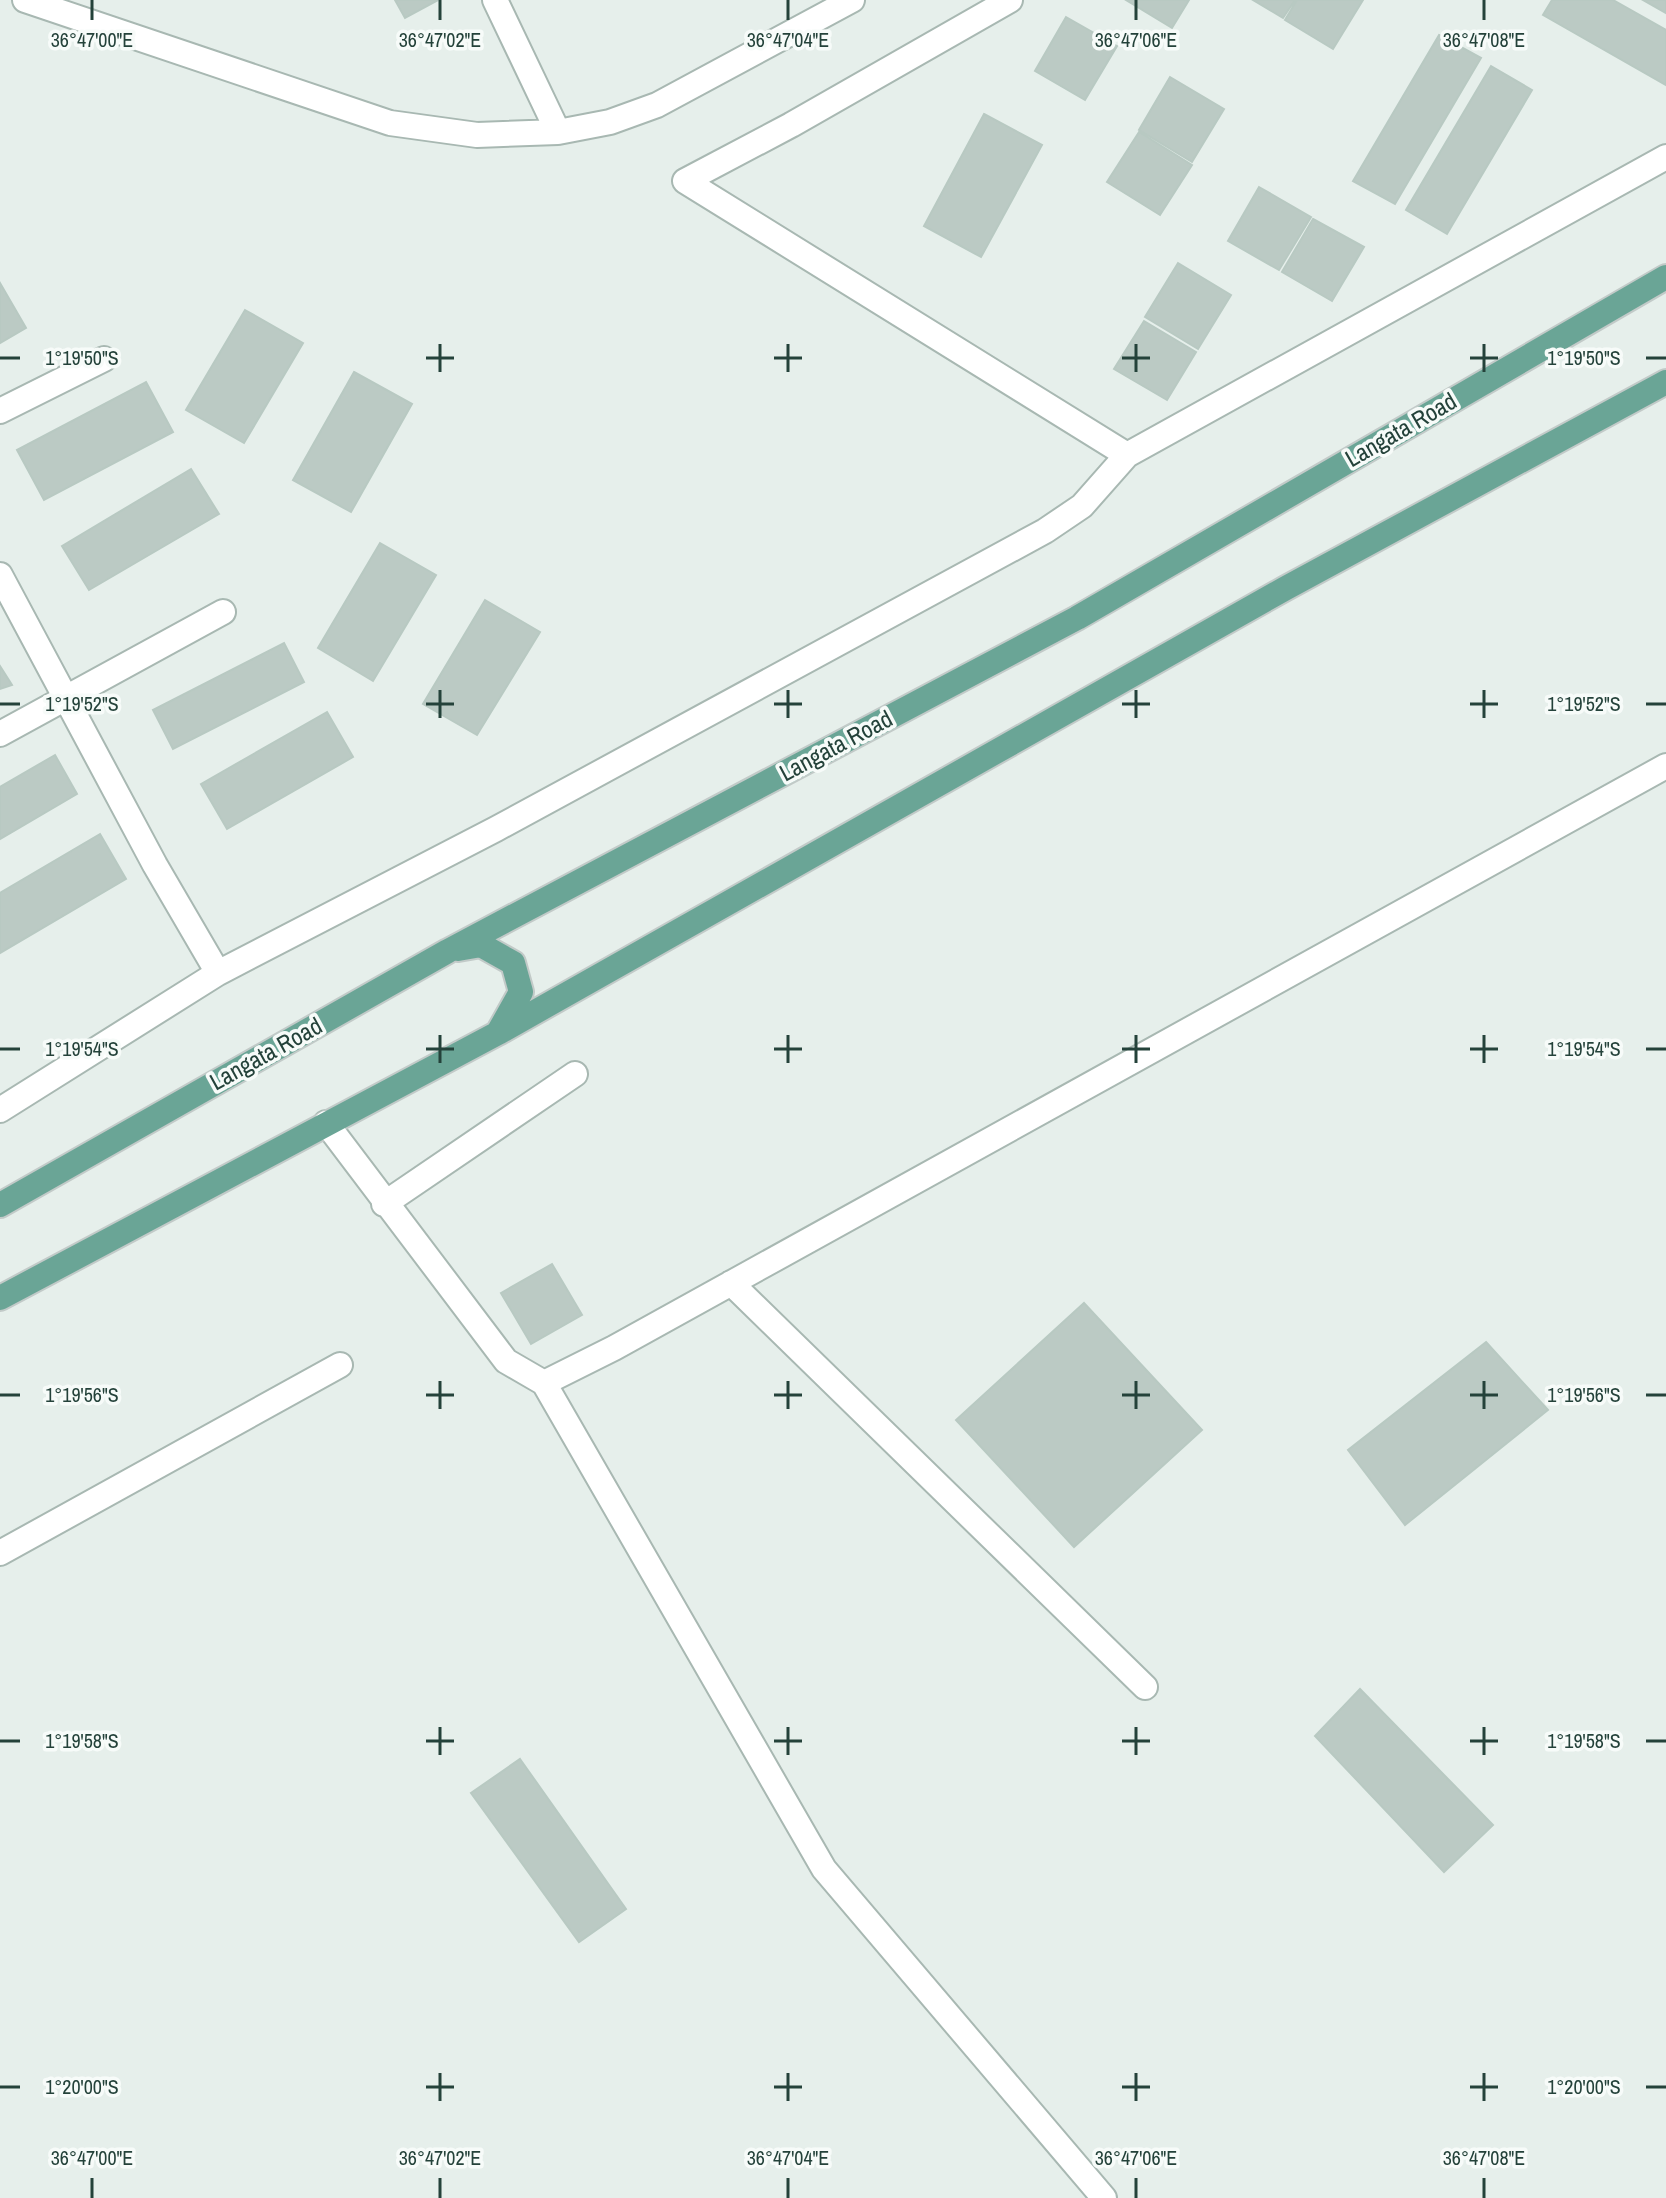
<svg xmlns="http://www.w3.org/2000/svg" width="1666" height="2198" viewBox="0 0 1666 2198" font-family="'Archivo Narrow',sans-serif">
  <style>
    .building { fill: #bbcac4; stroke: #b8c9c2; stroke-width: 2 }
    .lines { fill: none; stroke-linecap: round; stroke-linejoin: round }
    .minor-casing { stroke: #a8b8b2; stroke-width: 28 }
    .major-casing { stroke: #c2cac8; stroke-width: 28 }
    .minor { stroke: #fff; stroke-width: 24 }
    .major { stroke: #6aa596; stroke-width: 24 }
    .ticks { fill: none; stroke: #24423a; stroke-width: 3 }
    .labels { text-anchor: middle; stroke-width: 7; stroke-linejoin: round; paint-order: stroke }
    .street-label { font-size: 24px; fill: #24423a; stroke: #f7fbf9 }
    .ticks-label { font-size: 20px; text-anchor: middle; fill: #24423a; stroke: #f7fbf9; stroke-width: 7; stroke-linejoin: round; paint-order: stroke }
  </style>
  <rect width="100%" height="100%" fill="#e6efeb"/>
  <path class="building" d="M395,0H438L405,18Z
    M1126,0H1189L1172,28Z
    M1253,0H1295L1283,18Z
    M1297,0H1363L1333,49L1285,20Z
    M1552,0H1613L1666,30V85L1543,15Z
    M1643,0H1666V13Z
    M1066,17L1117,46L1085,100L1035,71Z
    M1439,35L1481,58L1395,204L1353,181Z
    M1491,66L1532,90L1447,234L1406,210Z
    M1170,77L1224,109L1192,162L1139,130Z
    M984,114L1042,145L981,257L924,226Z
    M1139,132L1192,165L1160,215L1107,182Z
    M1259,187L1311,217L1279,270L1228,241Z
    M1313,219L1364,247L1332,301L1282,272Z
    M1178,263L1231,295L1198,349L1145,317Z
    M0,283L26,328L0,343Z
    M245,310L303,343L244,443L186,410Z
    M1144,321L1196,352L1167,400L1114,369Z
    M354,372L412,404L351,512L293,480Z
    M146,382L173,432L44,500L17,450Z
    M191,469L219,514L89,590L62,546Z
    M380,543L436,575L373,681L318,648Z
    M485,600L540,632L477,735L423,704Z
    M284,643L304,682L173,749L153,710Z
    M0,666L12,685L0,689Z
    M327,712L353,757L227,829L201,784Z
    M55,755L77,794L0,839V787Z
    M100,834L126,879L0,953V893Z
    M552,1264L582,1315L531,1344L501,1293Z
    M1084,1303L1202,1430L1074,1547L956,1420Z
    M1486,1342L1548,1410L1405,1525L1348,1450Z
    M1360,1689L1493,1825L1444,1872L1315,1736Z
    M520,1759L626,1909L579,1942L471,1793Z"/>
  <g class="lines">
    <g class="minor-casing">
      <path id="minor" d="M25,0L390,123L477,135L558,132L610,122L657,105L852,0
        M495,0L558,132
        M1010,0L791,125L685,181L1127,455L1666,157
        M0,411L104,359
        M0,575L155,865L218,973
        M0,734L223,612
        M0,1110L218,973L496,829L1045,531L1082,506L1127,455
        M326,1123L506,1361L544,1383L824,1869L1104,2198
        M384,1204L575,1074
        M731,1283L1145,1687
        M544,1383L614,1348L1666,766
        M0,1553L340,1365"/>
    </g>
    <g class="major-casing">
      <path id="major" d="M458,949L481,945L513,963L521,992L499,1031
        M0,1205L448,951L1077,618L1666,277
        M0,1298L498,1033L1286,588L1666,382"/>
    </g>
    <use href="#minor" class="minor"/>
    <use href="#major" class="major"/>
  </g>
  <path class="ticks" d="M92,0V20M440,0V20M788,0V20M1136,0V20M1484,0V20M440,344V372M788,344V372M1136,344V372M1484,344V372M0,358H20M426,358H454M774,358H802M1122,358H1150M1470,358H1498M1646,358H1666M440,690V718M788,690V718M1136,690V718M1484,690V718M0,704H20M426,704H454M774,704H802M1122,704H1150M1470,704H1498M1646,704H1666M440,1035V1063M788,1035V1063M1136,1035V1063M1484,1035V1063M0,1049H20M426,1049H454M774,1049H802M1122,1049H1150M1470,1049H1498M1646,1049H1666M440,1381V1409M788,1381V1409M1136,1381V1409M1484,1381V1409M0,1395H20M426,1395H454M774,1395H802M1122,1395H1150M1470,1395H1498M1646,1395H1666M440,1727V1755M788,1727V1755M1136,1727V1755M1484,1727V1755M0,1741H20M426,1741H454M774,1741H802M1122,1741H1150M1470,1741H1498M1646,1741H1666M440,2073V2101M788,2073V2101M1136,2073V2101M1484,2073V2101M0,2087H20M426,2087H454M774,2087H802M1122,2087H1150M1470,2087H1498M1646,2087H1666M92,2178V2198M440,2178V2198M788,2178V2198M1136,2178V2198M1484,2178V2198"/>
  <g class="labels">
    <g class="street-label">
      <text transform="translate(1401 430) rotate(-30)" y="8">Langata Road</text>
      <text transform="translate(836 746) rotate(-28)" y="8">Langata Road</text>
      <text transform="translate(266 1054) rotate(-29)" y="8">Langata Road</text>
    </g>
  </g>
  <g class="ticks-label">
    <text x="92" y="47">36°47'00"E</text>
    <text x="440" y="47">36°47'02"E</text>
    <text x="788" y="47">36°47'04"E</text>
    <text x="1136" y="47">36°47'06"E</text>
    <text x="1484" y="47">36°47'08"E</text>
    <text x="82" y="365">1°19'50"S</text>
    <text x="1584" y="365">1°19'50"S</text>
    <text x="82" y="711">1°19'52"S</text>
    <text x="1584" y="711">1°19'52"S</text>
    <text x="82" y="1056">1°19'54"S</text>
    <text x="1584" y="1056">1°19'54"S</text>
    <text x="82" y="1402">1°19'56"S</text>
    <text x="1584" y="1402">1°19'56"S</text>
    <text x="82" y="1748">1°19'58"S</text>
    <text x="1584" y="1748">1°19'58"S</text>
    <text x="82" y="2094">1°20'00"S</text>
    <text x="1584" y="2094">1°20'00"S</text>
    <text x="92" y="2165">36°47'00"E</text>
    <text x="440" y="2165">36°47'02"E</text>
    <text x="788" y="2165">36°47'04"E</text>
    <text x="1136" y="2165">36°47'06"E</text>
    <text x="1484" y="2165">36°47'08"E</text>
  </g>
</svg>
